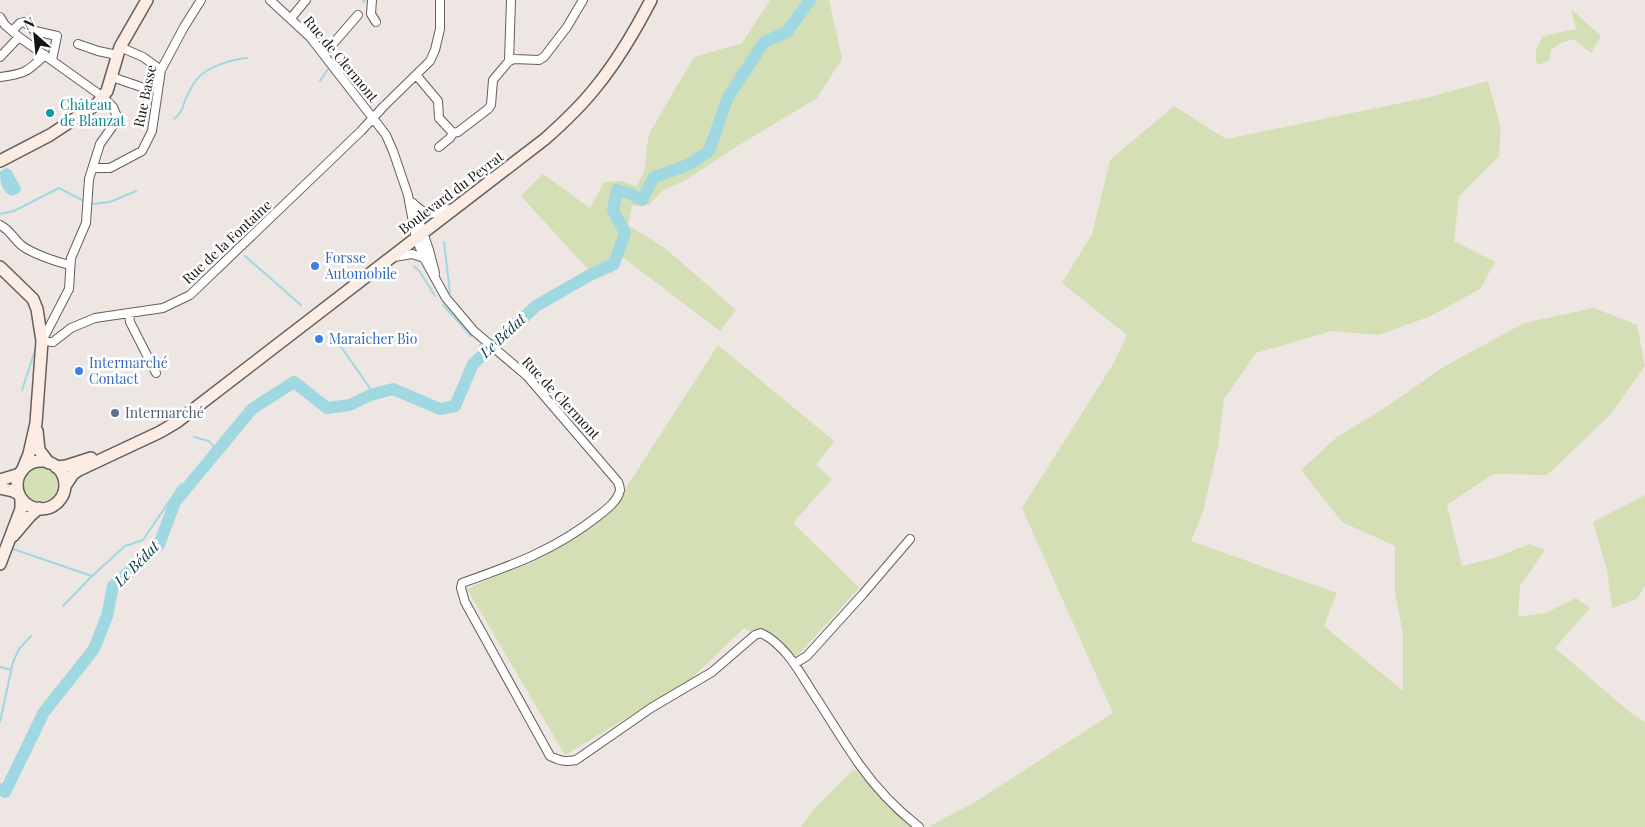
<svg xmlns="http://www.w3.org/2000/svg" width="1645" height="827" viewBox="0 0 1645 827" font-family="'Playfair Display',serif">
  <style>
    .green { fill: #d4dfb6 }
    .water { fill: #a0d8e2 }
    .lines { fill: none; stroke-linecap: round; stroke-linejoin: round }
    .stream { stroke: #a0d8e2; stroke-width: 2 }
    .river { stroke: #a0d8e2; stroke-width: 12 }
    .street-casing { stroke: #655e5b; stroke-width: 10 }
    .secondary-casing { stroke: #655e5b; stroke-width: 14 }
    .street { stroke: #fff; stroke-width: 8 }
    .secondary { stroke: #fbede4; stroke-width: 11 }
    .culture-dot { fill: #0f9aa8; stroke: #fff; stroke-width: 2 }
    .shop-dot { fill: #3f7fe0; stroke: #fff; stroke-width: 2 }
    .service-dot { fill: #5c6f8a; stroke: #fff; stroke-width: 2 }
    .labels { text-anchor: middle; stroke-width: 5; stroke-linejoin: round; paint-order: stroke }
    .street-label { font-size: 14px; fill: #161312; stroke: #fff }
    .culture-label { font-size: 14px; fill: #0d838f; stroke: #fff; text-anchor: start }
    .shop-label { font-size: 14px; fill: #366cbe; stroke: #fff; text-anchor: start }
    .service-label { font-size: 14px; fill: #4e5e75; stroke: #fff; text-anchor: start }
    .water-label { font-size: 15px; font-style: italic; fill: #00373e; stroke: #fff }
  </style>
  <rect width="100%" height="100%" fill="#eee6e3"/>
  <path class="green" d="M770,0H829L842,59L817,98L744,142L684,181L662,191L649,205L632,206L628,225L666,249L736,310L720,331L621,256L612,273L594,276L521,196L543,174L590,208L604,182L622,181L636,186L644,172L649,134L694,57L742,43Z
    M1571,9L1601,36L1591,53L1573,39L1561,43L1551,50L1550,60L1539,65L1536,62V49L1543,36L1576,29Z
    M1488,81L1501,129L1499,156L1459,196L1454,241L1495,262L1480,289L1431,316L1379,335L1332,331L1256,353L1224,399L1218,446L1203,512L1191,541L1337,593L1324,626L1403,691V633L1395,595V546L1342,522L1301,470L1337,437L1383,409L1445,366L1524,323L1594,308L1637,325L1645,366L1610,415L1547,475L1493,474L1447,505L1462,566L1494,558L1529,544L1545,550L1520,586L1518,617L1545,613L1576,598L1590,608L1555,648L1632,714L1645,722V827H931L930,826L975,802L1113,713L1022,508L1115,361L1127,335L1062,283L1092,234L1110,160L1174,106L1226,139L1430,97Z
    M718,345L834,441L816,465L832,479L793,523L859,588L797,656L744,628L690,680L565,755L467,589L561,546L599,519L624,491Z
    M22 484a18 18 0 1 1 36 0a18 18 0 1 1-36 0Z
    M1645,495V585L1637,599L1612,608L1607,570L1593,522Z
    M854,769L901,813L926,827H801L815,808Z"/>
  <path class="water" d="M6,168L11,170L21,188L20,192L13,196C2,194 0,181 0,172Z"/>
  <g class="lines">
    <path class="stream" d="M363,2L365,0
      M320,81L328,69
      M174,119C184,111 182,106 187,96C190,91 193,83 197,79C206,67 233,59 247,58
      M92,204L110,202L136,191
      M0,214L14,211L59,188L82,200
      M444,242L450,293
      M245,256L301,305
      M414,266L420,272L435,296
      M443,305L471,336
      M332,334L374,394
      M480,345L484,349L487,346
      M22,390L35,350
      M194,437L209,441L217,451
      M0,545H1
      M13,549L92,576
      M63,606L92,576L125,546L143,540L181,484
      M0,667L11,670
      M0,722L13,662L19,649L31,636"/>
    <path class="river" d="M0,789L5,792L44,712L94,649L107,616L113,586L159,545L175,502L252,409L294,382L327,408L350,405L370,395L393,389L440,409L455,406L473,364L536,306L590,275L614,264L625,233L613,210L617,190L629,193L642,200L654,177L688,165L709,151L728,97L764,42L787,32L810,0"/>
    <g class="street-casing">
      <path id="street" d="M270,0L310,37L386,135L393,151L408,195L416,238L424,258L446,298L474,331L527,376L618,482C619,485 620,487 620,490C618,501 606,510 598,516C555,550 513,565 462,583L461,588L465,602L550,756C560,761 565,762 576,760L651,708L712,672L755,635L761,633C784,644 798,669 811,690C827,714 842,740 859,764C876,788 896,809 919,827
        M372,0L371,14L376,22
        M0,17L5,25L19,37L103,97L113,107L116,114L112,127L100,144L89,179L86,223L71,258L69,289L42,341L53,342L71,328L95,318L163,308L190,295L361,131L383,107L430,61L435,50L440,29V0
        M291,18L306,0
        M12,31L20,23L24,22L35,31L57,36L52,60
        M78,44L98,51L117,55
        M324,54L358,15
        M0,57L19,37
        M509,61L511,0
        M417,76L438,101L439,118L453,133L458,132L488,109L491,105L493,80L509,61L514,59L539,60L544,57L567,27L583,0
        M0,77C25,74 27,72 45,55
        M112,77L147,89C153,85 154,75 161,70L143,57L120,47
        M439,147L450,138L453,133
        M93,168H110L142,151L152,131L161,70L184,27L201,0
        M413,203L429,250L435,273
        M415,205C426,216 434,215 449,209
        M0,225C10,230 13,238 21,245C31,253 56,262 70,265
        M394,257L412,254L424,258
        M129,313L130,322L156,373
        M794,664L807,656L863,594L910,539"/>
    </g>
    <g class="secondary-casing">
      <path id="secondary" d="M0,161L50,135L97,104L107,91L120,47L147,0
        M0,267L33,299L37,309L42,341L36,423L29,454L22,471
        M37,431L39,450L49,463
        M17 485a24 24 0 1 1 48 0a24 24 0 1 1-48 0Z
        M56,467L66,466L91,458
        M0,480L20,474
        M65,486L73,474L79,470L160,432L177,422L545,139C563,123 581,106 596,87C618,60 635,31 651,0
        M0,488L13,491L19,494
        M13,536L30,516L39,508
        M0,564L21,509V498"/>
    </g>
    <use href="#street" class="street"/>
    <use href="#secondary" class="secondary"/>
  </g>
  <circle class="culture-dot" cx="50" cy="113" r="5"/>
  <g class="shop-dot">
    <circle cx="315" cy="266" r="5"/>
    <circle cx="319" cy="339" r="5"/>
    <circle cx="79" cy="371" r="5"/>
  </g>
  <circle class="service-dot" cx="115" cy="413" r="5"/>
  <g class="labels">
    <g class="street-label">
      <text transform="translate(341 59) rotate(50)" y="5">Rue de Clermont</text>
      <text transform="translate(145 96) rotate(-78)" y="5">Rue Basse</text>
      <text transform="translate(451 193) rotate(-37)" y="5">Boulevard du Peyrat</text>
      <text transform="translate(227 242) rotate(-43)" y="5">Rue de la Fontaine</text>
      <text transform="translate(561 398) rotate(47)" y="5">Rue de Clermont</text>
    </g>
    <g class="culture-label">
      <text x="60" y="110">Château<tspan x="60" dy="16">de Blanzat</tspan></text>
    </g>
    <g class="shop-label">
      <text x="325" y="263">Forsse<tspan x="325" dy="16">Automobile</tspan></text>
      <text x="329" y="344">Maraicher Bio</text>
      <text x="89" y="368">Intermarché<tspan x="89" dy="16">Contact</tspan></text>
    </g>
    <g class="service-label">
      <text x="125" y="418">Intermarché</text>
    </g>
    <g class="water-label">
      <text transform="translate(503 336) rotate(-43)" y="5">Le Bédat</text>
      <text transform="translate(137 564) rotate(-45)" y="5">Le Bédat</text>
    </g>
  </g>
  <g transform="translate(35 35) rotate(333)" stroke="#ffffff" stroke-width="4" paint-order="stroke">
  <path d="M0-4L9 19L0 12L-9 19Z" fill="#161312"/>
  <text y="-8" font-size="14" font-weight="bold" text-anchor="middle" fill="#161312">N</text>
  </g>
</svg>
